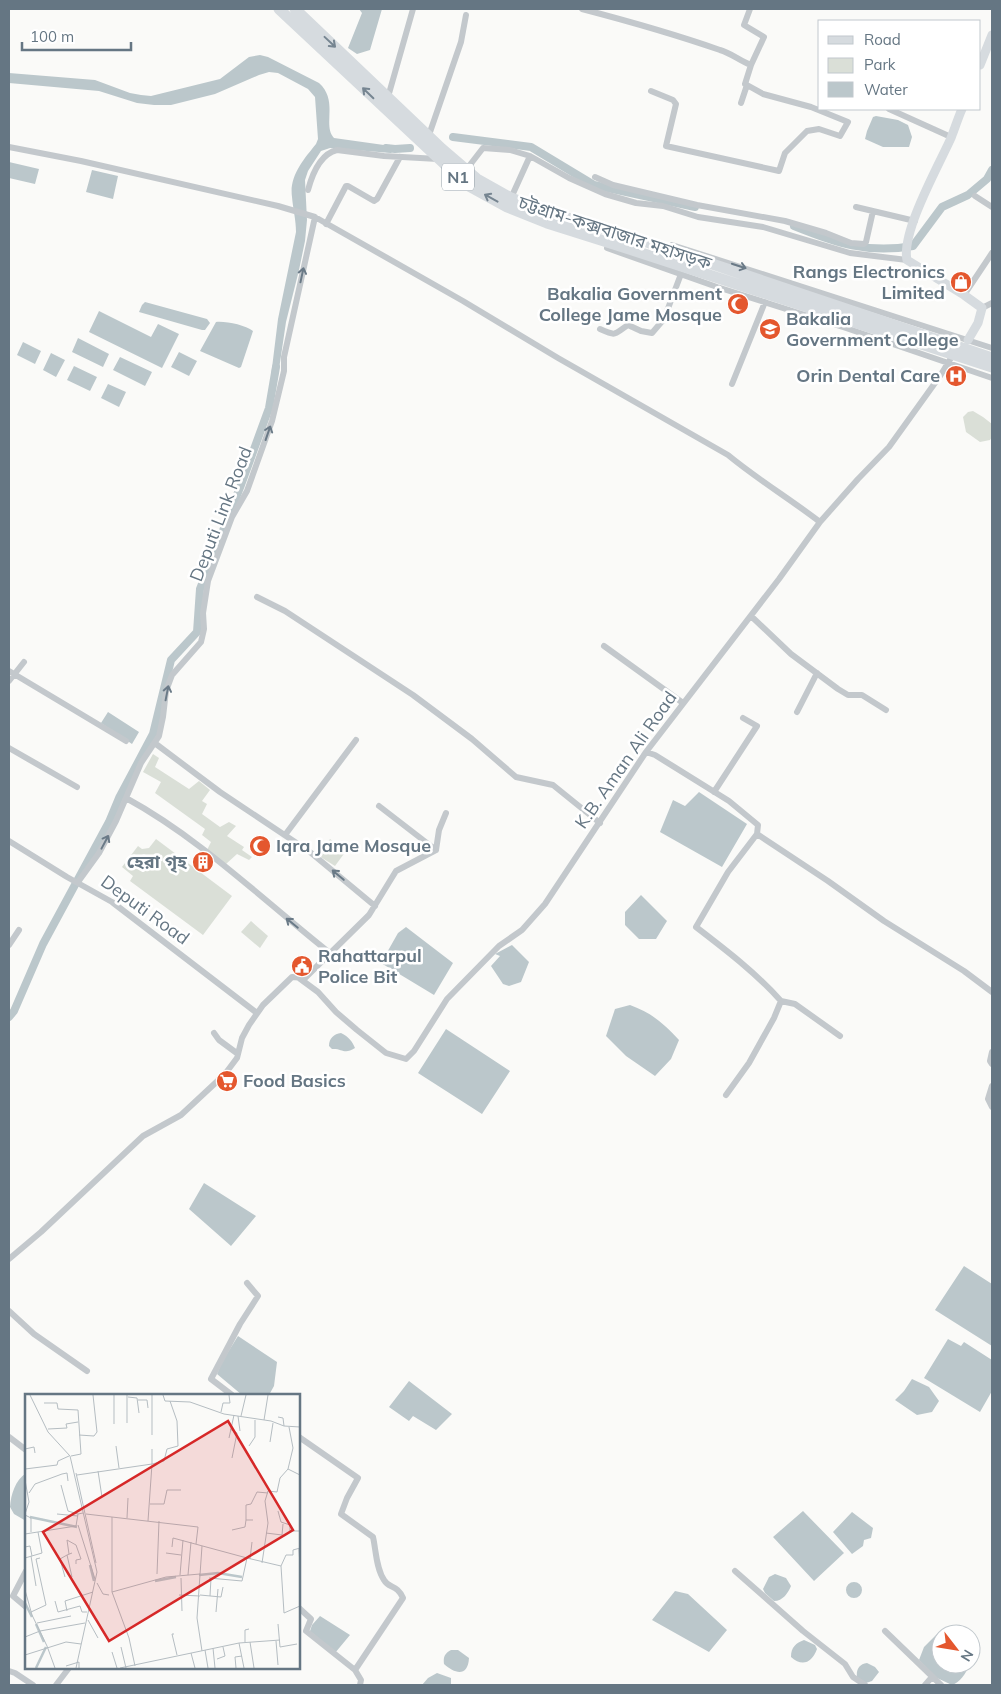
<svg xmlns="http://www.w3.org/2000/svg" width="1001" height="1694" viewBox="0 0 1001 1694" font-family="Mulish,'Noto Sans Bengali',sans-serif">
  <style>
    .green { fill: #dadfd7 }
    .water { fill: #bbc7cb }
    .lines { fill: none; stroke-linecap: round; stroke-linejoin: round }
    .canal { stroke: #bbc7cb; stroke-width: 8 }
    .street { stroke: #c3c8cc; stroke-width: 6 }
    .secondary { stroke: #d6dbdf; stroke-width: 9 }
    .highway { stroke: #d6dbdf; stroke-width: 11 }
    .oneway { stroke: #768591 }
    .oneway2 { stroke: #6a7a87 }
    .labels { text-anchor: middle; stroke-width: 5; stroke-linejoin: round; paint-order: stroke }
    .shield { fill: #fff; stroke: #939fa8; stroke-width: 1 }
    .shield-label { font-size: 16px; font-weight: bold; fill: #657683 }
    .street-label { font-size: 18px; fill: #657683; stroke: #fff }
    .poi-label { font-size: 18px; font-weight: bold; fill: #657683; stroke: #fff; text-anchor: end }
    .inset-river { fill: none; stroke: #bbc7cb; stroke-width: 2.5 }
    .inset-road { fill: none; stroke: #b5bdc2; stroke-width: 1 }
    .view { fill: #d62828; fill-opacity: 0.15; stroke: #d62828; stroke-width: 2.5 }
    .inset-edge { fill: none; stroke: #657683; stroke-width: 2.5 }
  </style>
  <rect width="100%" height="100%" fill="#fafaf8"/>
  <path class="green" d="M973,411L983,417L992,424V437L990,440L980,442L966,432L963,417L968,412Z
    M153,754L159,758L155,767L189,789L199,781L210,790L202,801L207,804L202,814L220,827L229,822L236,826L227,836L244,847L242,850L252,857L249,860L237,854L226,864L207,850L211,842L202,835L205,829L155,793L161,782L143,772Z
    M156,839L232,896L203,935L130,881L133,876L122,867L138,846L142,849L149,848Z
    M330,839L346,851L335,866L319,856Z
    M251,921L268,936L260,948L241,932Z"/>
  <path class="water" d="M359,9H382L370,50L357,54L348,48L362,13Z
    M260,55L268,57L319,83C339,101 322,125 334,138L391,146L395,149L391,153L330,148L321,151L308,171L305,180L307,220L305,241L299,270L286,322L278,376L274,377L271,376L278,319L296,232C296,220 293,209 292,197C289,176 304,159 316,144L318,139L315,97L308,89L278,73L269,72L259,75L215,94L171,105H154L137,103L99,91L9,83V73L95,80L130,93L141,95L151,96L220,79L249,57Z
    M876,116L898,120L908,125L912,137L909,147H883L865,139L867,131L873,117Z
    M9,162L39,169L35,184L9,178Z
    M92,170L118,176L113,199L86,192Z
    M145,302L207,319L210,323L205,330H202L139,312L142,305Z
    M99,311L151,337L158,324L179,334L162,368L89,332Z
    M216,322C226,321 245,325 253,331L241,367L239,368L200,351Z
    M78,338L109,354L103,367L72,352Z
    M23,342L41,351L35,364L17,355Z
    M179,352L197,361L189,376L171,367Z
    M51,353L65,360L56,377L43,370Z
    M120,357L152,372L145,386L113,370Z
    M74,366L97,377L90,391L67,380Z
    M108,384L126,392L119,407L101,398Z
    M108,712L139,732L132,744L101,723Z
    M699,792L747,824L722,867L660,832L673,800L685,806Z
    M641,895L667,921L656,939H639L625,925V912Z
    M406,927L453,963L434,995L381,963L398,933Z
    M512,945L529,962L521,982L509,986L503,984L491,966L500,956L495,954Z
    M630,1005C652,1013 663,1023 679,1040L671,1059L655,1076L626,1056L606,1036L615,1009Z
    M446,1029L510,1071L482,1114L418,1073Z
    M341,1033C349,1037 352,1041 355,1048C344,1055 342,1048 332,1049L329,1046C329,1038 334,1034 341,1033Z
    M204,1183L256,1216L231,1246L189,1209Z
    M964,1266L992,1284V1346L935,1310Z
    M238,1336L277,1362L274,1386L269,1395H242L217,1374L223,1360Z
    M948,1339L961,1346L964,1342L992,1360V1391L980,1412L924,1378Z
    M912,1379L929,1387L939,1401L932,1412L917,1415L895,1400L904,1391Z
    M409,1381L452,1414L436,1430L413,1416L409,1421L389,1407Z
    M26,1473V1521L14,1514L10,1507C11,1494 15,1481 26,1473Z
    M803,1511L844,1553L814,1581L773,1537Z
    M852,1512L873,1528L871,1538L864,1540L863,1546L852,1554L833,1532Z
    M775,1574L786,1578L791,1586C788,1593 783,1601 774,1601L765,1593L763,1589L769,1577Z
    M846 1590a8 8 0 1 1 16 0a8 8 0 1 1-16 0Z
    M675,1591L688,1594L727,1630L709,1652L652,1620Z
    M320,1616L350,1635L335,1653L310,1631L312,1625Z
    M939,1632L941,1634V1664H968L969,1665C966,1674 960,1682 952,1685L935,1677L919,1660L924,1647Z
    M804,1640L815,1645L817,1649C812,1663 802,1667 791,1657C791,1647 796,1643 804,1640Z
    M451,1650H458L469,1658C468,1677 455,1674 444,1664C443,1657 445,1653 451,1650Z
    M867,1663L875,1667L879,1672L872,1681L866,1683L857,1677C856,1670 859,1664 867,1663Z
    M437,1673L451,1678V1685H422L428,1678Z"/>
  <g class="lines">
    <path class="canal" d="M453,137L531,147L594,185L695,207
      M386,148L395,149L410,148
      M794,226C836,243 867,254 913,246L942,207L968,195L987,179L992,170
      M9,1017L14,1011L43,944L109,822L119,798L153,734L171,660L197,632L200,589L241,485L269,408L276,367"/>
    <path class="street" d="M582,9C628,21 674,34 720,50C731,53 740,61 751,65L745,84L747,85L741,103
      M750,9L744,25L764,37L751,65
      M651,91L673,100L676,104L666,146L779,171L785,153L807,131L819,129L840,136L848,122L811,107L763,94L747,85
      M388,97L413,9
      M889,109L951,137
      M429,135L461,42L466,15
      M9,147L81,161L278,206L315,217L463,301L558,358L728,455C757,479 790,499 820,522
      M466,170L483,148L510,150L530,156L569,178L605,194L636,203L663,206L698,217L763,227L850,253L907,260
      M595,177L613,185L697,205L785,221L826,233L851,243L864,244L866,242L873,211
      M308,190C312,175 320,154 337,150L384,156L438,159
      M975,196L992,207
      M511,198L530,156
      M856,207L915,221
      M326,224L346,186H348L374,201L377,199L400,157
      M672,245L992,348
      M607,248L717,287L846,328L992,378
      M964,295L992,253
      M982,308L992,303
      M600,329C618,337 614,334 628,325L641,331L652,333L664,319L681,274
      M732,384L765,302
      M257,597L285,611L413,695L472,739L516,777L553,785L600,823
      M751,616L791,654L838,689L848,695H862L886,710
      M604,646L683,703
      M9,671L126,741
      M9,681L24,662
      M797,712L817,673
      M156,744L220,792L310,852L375,906
      M9,748L77,787
      M646,752L655,755L729,801L758,825L757,834L828,881L884,921L964,971L992,992
      M714,792L757,726L743,718
      M126,798C201,839 263,900 330,953
      M285,835L356,740
      M9,841L67,877L112,902L257,1013
      M436,850L439,830L446,813
      M78,882L99,853L116,821L141,763L159,736L163,717L166,691L172,675L201,642L204,629L203,613L208,581L232,517L247,491L272,421L284,371V357L315,217
      M9,945L19,930
      M299,978L318,992L336,1012L357,1030L386,1053L406,1059L414,1051L447,999L499,946L522,930L545,904L646,752L779,579L820,522L858,479L889,447L940,376L951,358
      M781,1001L795,1004L840,1036
      M214,1033L219,1040L238,1054
      M992,1052L990,1061L992,1064
      M992,1086L988,1099L992,1107
      M726,1095L749,1063L774,1018L781,1001C756,973 726,950 696,927L728,872L757,834
      M9,1259L41,1232L143,1136L181,1115L225,1074L237,1058L242,1038L249,1025L263,1005L292,977L305,978L369,915L396,871L436,850L379,806
      M9,1311L34,1334L87,1371
      M232,1395L211,1379L240,1324L258,1296L247,1283
      M9,1437L26,1450
      M299,1437L358,1478L347,1498L341,1514L373,1537C376,1550 376,1568 384,1580C389,1589 397,1584 403,1598L355,1670
      M26,1571L13,1596L26,1607
      M735,1571L803,1631L845,1664L853,1677L865,1685
      M299,1608L311,1619L306,1631L355,1670L361,1680L360,1685
      M885,1631L941,1685
      M9,1671L15,1673L33,1685
      M56,1685L69,1668
      M925,1685L932,1677"/>
    <path class="secondary" d="M980,65L992,35
      M962,109C958,118 955,128 951,138C939,165 901,232 907,260L964,295L982,308L978,323L968,340"/>
    <path class="highway" d="M279,9L467,185L507,207L547,223L623,247L992,367
      M295,9L442,149L477,179L511,198L550,213L626,235L992,358"/>
  </g>
  <defs><path id="oneway-shaft" d="M-6 0H5M1.5-3L5.5 0L1.5 3" fill="none" stroke-width="1.6" stroke-linecap="round" stroke-linejoin="round" transform="scale(1.25)"/></defs>
  <g class="oneway">
    <use href="#oneway-shaft" transform="translate(330 42) rotate(43)"/>
    <use href="#oneway-shaft" transform="translate(368 93) rotate(-136)"/>
    <use href="#oneway-shaft" transform="translate(491 198) rotate(-151)"/>
  </g>
  <g class="oneway2">
    <use href="#oneway-shaft" transform="translate(739 266) rotate(18)"/>
    <use href="#oneway-shaft" transform="translate(302 275) rotate(-78)"/>
    <use href="#oneway-shaft" transform="translate(268 433) rotate(-71)"/>
    <use href="#oneway-shaft" transform="translate(167 693) rotate(-79)"/>
    <use href="#oneway-shaft" transform="translate(105 842) rotate(-62)"/>
    <use href="#oneway-shaft" transform="translate(338 875) rotate(-140)"/>
    <use href="#oneway-shaft" transform="translate(292 923) rotate(-141)"/>
  </g>
  <defs>
    <g id="shop-disc" transform="scale(1.125)"><circle r="9.5" fill="#e4572e" stroke="#fff"/><path d="M-5-2.5h2.3a2.7 3.5 0 0 1 5.4 0H5L5.5 6h-11ZM-1.5-2.5h3a1.5 2.3 0 0 0-3 0Z" fill="#fff"/></g>
    <g id="mosque-disc" transform="scale(1.125)"><circle r="9.5" fill="#e4572e" stroke="#fff"/><path d="M3.5-4.9A6 6 0 1 0 3.5 4.9A5 5 0 1 1 3.5-4.9Z" fill="#fff"/></g>
    <g id="university-disc" transform="scale(1.125)"><circle r="9.5" fill="#e4572e" stroke="#fff"/><path d="M0-5L7-2L0 1L-7-2ZM-4 1L0 2.5L4 1V4Q0 6-4 4Z" fill="#fff"/></g>
    <g id="hospital-disc" transform="scale(1.125)"><circle r="9.5" fill="#e4572e" stroke="#fff"/><path d="M-5-5h3v3.5h4V-5h3V5h-3V1.5h-4V5h-3Z" fill="#fff"/></g>
    <g id="building-disc" transform="scale(1.125)"><circle r="9.5" fill="#e4572e" stroke="#fff"/><path d="M-4-6H4V6H1V3H-1V6H-4ZM-2.5-4.3h1.7v1.8h-1.7ZM.8-4.3h1.7v1.8H.8ZM-2.5-1h1.7V.8h-1.7ZM.8-1h1.7V.8H.8Z" fill="#fff"/></g>
    <g id="civic-disc" transform="scale(1.125)"><circle r="9.5" fill="#e4572e" stroke="#fff"/><path d="M-.6-6.5H3V-4.5H.6V-3L4-1V1h2V6H-6V1h2V-1L-.6-3ZM-1.2 2.5V6h2.4V2.5Z" fill="#fff"/></g>
    <g id="supermarket-disc" transform="scale(1.125)"><circle r="9.5" fill="#e4572e" stroke="#fff"/><path d="M-6-5.5h2.5l.6 2H6L4.5 2H-2.5L-4.4-4H-6ZM-1.5 3.2a1.3 1.3 0 1 0 .1 0ZM3 3.2a1.3 1.3 0 1 0 .1 0Z" fill="#fff"/></g>
  </defs>
  <g fill-rule="evenodd">
    <use href="#shop-disc" x="961" y="282"/>
    <use href="#mosque-disc" x="738" y="304"/>
    <use href="#university-disc" x="770" y="329"/>
    <use href="#hospital-disc" x="956" y="376"/>
    <use href="#mosque-disc" x="260" y="846"/>
    <use href="#building-disc" x="203" y="862"/>
    <use href="#civic-disc" x="302" y="966"/>
    <use href="#supermarket-disc" x="227" y="1081"/>
  </g>
  <g class="labels">
    <rect class="shield" x="442" y="163.5" width="32" height="27" rx="4"/>
    <g class="shield-label">
      <text x="458" y="183">N1</text>
    </g>
    <g class="street-label">
      <text transform="translate(615 233) rotate(18)" y="6">চট্টগ্রাম-কক্সবাজার মহাসড়ক</text>
      <text transform="translate(221 514) rotate(-69)" y="6">Deputi Link Road</text>
      <text transform="translate(626 760) rotate(-55)" y="6">K.B. Aman Ali Road</text>
      <text transform="translate(145 910) rotate(36)" y="6">Deputi Road</text>
    </g>
    <g class="poi-label">
      <text x="945" y="278">Rangs Electronics<tspan x="945" dy="21">Limited</tspan></text>
      <text x="722" y="300">Bakalia Government<tspan x="722" dy="21">College Jame Mosque</tspan></text>
      <text x="786" y="325" text-anchor="start">Bakalia<tspan x="786" dy="21">Government College</tspan></text>
      <text x="940" y="382">Orin Dental Care</text>
      <text x="276" y="852" text-anchor="start">Iqra Jame Mosque</text>
      <text x="187" y="868">হেরা গৃহ</text>
      <text x="318" y="962" text-anchor="start">Rahattarpul<tspan x="318" dy="21">Police Bit</tspan></text>
      <text x="243" y="1087" text-anchor="start">Food Basics</text>
    </g>
  </g>
  <g transform="translate(25 1394)">
    <rect width="275" height="275" fill="#fafaf8"/>
    <path class="inset-river" d="M5,123L52,133M65,171L69,187M174,181L193,179L217,183M130,187L151,183M0,209L7,223M11,230L19,248M11,274L21,253"/>
    <path class="inset-road" d="M5,1L23,38L45,62L72,178L51,274M89,1V30M102,1V29M127,1V41M138,1L140,7L165,8L199,20L246,27L259,32M103,3L112,4L114,19M113,6H122L123,14M19,9H32L33,15L53,16L56,60L46,62M196,18L198,9H205L204,1M213,22L215,37M216,22L221,1M253,23L258,24L259,32L275,33M239,26L243,1M264,33L268,54L263,75L275,81M23,35L42,34L41,30L53,28M205,35L212,39L207,64M54,41L69,42L72,38L68,1M204,44L209,21M245,48L248,29M91,52L94,74M224,52L230,43V26M0,55L9,53L10,59M0,75L32,71L33,67L44,62M73,77L77,103M51,79L71,169M52,81L127,70V55M0,86L4,108L0,120M36,91L43,117L53,120M4,99L10,90L37,80L42,79L43,87M125,110H139L142,96H156M253,117L256,128L265,131V137H275M32,120L53,122M61,120L173,133L171,150M0,121L6,124V138M87,123V198L104,244L110,272M102,124L103,104M221,126V111L226,110L232,98L243,99M123,127L127,70L139,67L142,55L153,52L152,27L145,7M53,131L70,185M207,136L220,133L221,126H228M241,139L257,141L258,130M0,140L51,132L53,120L58,119M0,153L5,152L7,162M147,153L148,144L222,164M275,154L268,156V161H261L256,172L259,219L275,212M274,155L275,172M47,159L42,161L47,183M141,159L156,161M44,160L42,146L51,151L56,165L51,166V170M6,162L11,192M0,164L17,159L13,138M225,165L227,148M237,169L243,129L240,107L243,97L252,98L255,84L263,75M132,180L134,127M155,181L158,146M163,181L166,148M40,183L35,165L42,161M156,184L157,217M184,184L217,187L222,164L256,172M72,189L78,200L84,201M0,196L7,221L22,252M87,198L141,183L175,180M154,201L175,202M175,201L196,203L198,193M185,202L186,184M30,207L33,218L55,212L57,218H62M42,217L40,207L68,198M6,218L21,211L11,165L15,164M191,218L193,195M63,226L73,244M12,229L46,222M253,230L255,253L272,250M15,237L60,229M149,240H147L152,261M0,243L15,237M251,247L253,271M220,248V236L224,235M225,248L229,274M214,249L219,274M22,252L30,274M96,253L101,274M188,254L190,274M180,256L183,274M177,257L172,224L177,152M87,258L92,274M166,259L170,274M0,261L41,248L56,250M192,265L200,262L198,253M41,272L54,268V274M95,274L214,249L255,246M211,274L210,263L217,262"/>
    <path class="view" d="M203,27L268,136L84,247L18,138Z"/>
    <rect width="275" height="275" class="inset-edge"/>
  </g>
  <rect width="1001" height="1694" fill="none" stroke="#657683" stroke-width="20"/>
  <rect x="818" y="20" width="162" height="90" fill="#ffffff" stroke="#c1c8cd"/>
  <rect x="828" y="36" width="25" height="8" fill="#d6dbdf" stroke="#c1c8cd"/>
  <text x="864" y="45" font-size="15" fill="#657683">Road</text>
  <rect x="828" y="58" width="25" height="15" fill="#dadfd7" stroke="#c1c8cd"/>
  <text x="864" y="70" font-size="15" fill="#657683">Park</text>
  <rect x="828" y="82" width="25" height="15" fill="#bbc7cb" stroke="#c1c8cd"/>
  <text x="864" y="95" font-size="15" fill="#657683">Water</text>
  <g transform="translate(956 1649) rotate(121)"><circle r="24" fill="#ffffff" stroke="#c1c8cd"/>
  <path d="M0-4L9 19L0 12L-9 19Z" fill="#e4572e"/>
  <text y="-8" font-size="14" font-weight="bold" text-anchor="middle" fill="#657683">N</text>
  </g>
  <path d="M22 42v8h109v-8" fill="none" stroke="#657683" stroke-width="2.5"/>
  <text x="30" y="42" font-size="15" fill="#657683" stroke="#ffffff" stroke-width="4" paint-order="stroke">100 m</text>
</svg>
